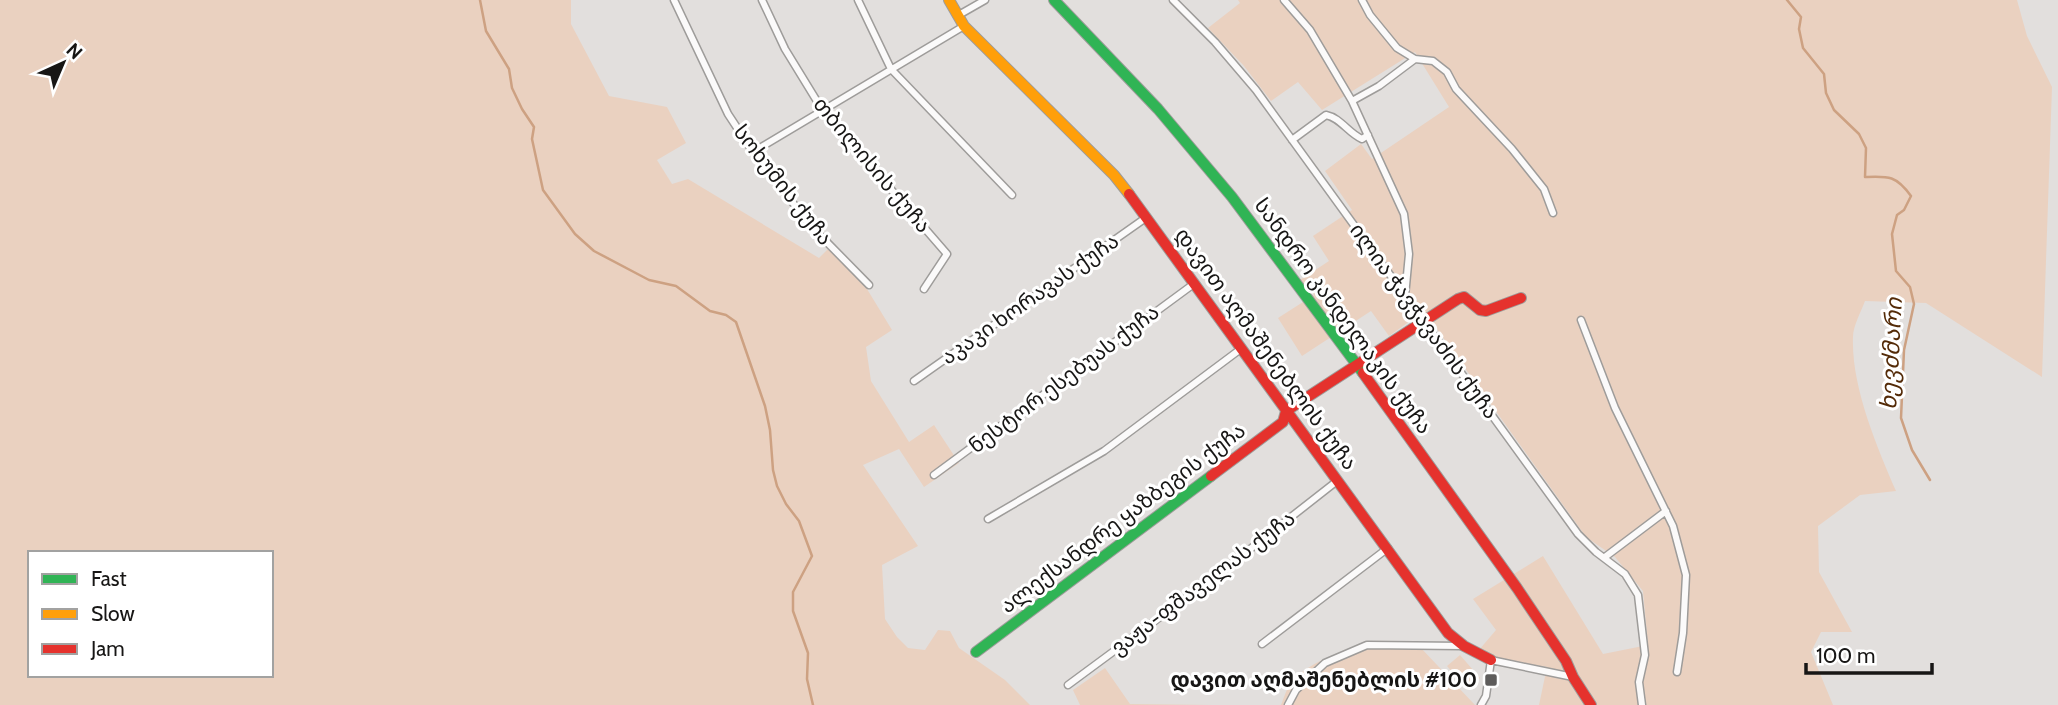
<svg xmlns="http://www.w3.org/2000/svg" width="2058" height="705" viewBox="0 0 2058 705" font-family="Cabin,'Noto Sans Georgian',sans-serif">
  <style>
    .green { fill: #ead1c0; fill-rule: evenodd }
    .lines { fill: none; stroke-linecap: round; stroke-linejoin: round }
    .stream { stroke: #cda182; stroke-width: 2.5 }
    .street-casing { stroke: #9e9c9a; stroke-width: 9 }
    .fast-casing { stroke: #9e9c9a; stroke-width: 12 }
    .slow-casing { stroke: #9e9c9a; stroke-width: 12 }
    .jam-casing { stroke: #9e9c9a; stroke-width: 12 }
    .street { stroke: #fbfafa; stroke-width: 6 }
    .fast { stroke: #30b455; stroke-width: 10 }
    .slow { stroke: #ff9f0a; stroke-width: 10 }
    .jam { stroke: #e5322d; stroke-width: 10 }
    .poi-dot { fill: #5e5c5b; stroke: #fff; stroke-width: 2.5 }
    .labels { text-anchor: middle; stroke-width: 6; stroke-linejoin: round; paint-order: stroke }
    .street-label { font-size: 21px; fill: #171615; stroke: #fff }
    .poi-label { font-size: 21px; font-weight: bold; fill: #171615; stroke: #fff; text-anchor: end }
    .water-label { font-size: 23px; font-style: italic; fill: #542b08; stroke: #fff }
  </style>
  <rect width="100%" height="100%" fill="#e2dfdd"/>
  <path class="green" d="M0,0H571V24L609,96L667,107L686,143L657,160L672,184L688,179L819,258L828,249L867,289L892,330L866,347L871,381L909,442L934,425L959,463L924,487L899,449L863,465L918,546L882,565L885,619L897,637L908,648L925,650L938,630L950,631L959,648L1005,680L1030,705H0ZM30,553H271V675H30Z
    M1238,0H2017L2027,36L2052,87L2042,377L1926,303L1865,301C1861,312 1853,326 1853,337C1851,386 1877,447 1896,491L1860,495L1818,526L1819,572L1852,632H1821L1811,652L1833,705H1539L1547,667L1493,658L1479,650L1496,630L1473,599L1543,556L1603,654L1648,645L1643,591L1615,557L1586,537L1424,311L1389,336L1371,311L1302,356L1278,318L1314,295L1300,280L1329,261L1313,236L1352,210L1325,171L1361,144L1372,159L1449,107L1415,52L1322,110L1298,82L1271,101L1244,66L1208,28L1240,3Z
    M1420,647L1475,705H1281C1284,698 1287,686 1293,681C1325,646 1376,648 1420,647Z
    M1460,655L1480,678L1466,689L1447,666Z
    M1105,668L1130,704L1212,705H1080L1073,690Z"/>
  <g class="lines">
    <path class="stream" d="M480,0L486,31L509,69L512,88L522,109L534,127L532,139L543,190L575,234L594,251L649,280L676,286L710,311L726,315L736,322L765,406L770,430L773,470L777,486L786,504L799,521L812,556L793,592V611L808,653L807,679L813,705
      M1787,0L1801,17L1799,29L1803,48L1824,74L1826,93L1834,110L1859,134L1866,148L1865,177C1888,176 1896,175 1911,196L1904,210L1897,215L1892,234L1896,271L1910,287L1914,304L1904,350L1901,418L1912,450L1930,480"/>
    <g class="street-casing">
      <path id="street" d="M674,0L728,114L753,152L811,226L869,285
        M762,0L785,49L823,111L947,254L924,289
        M858,0L891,69L1012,195
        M1173,0L1215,42L1256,90L1578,534L1596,552L1625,574L1638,595L1645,655L1639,682L1642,705
        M1284,0L1310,30L1352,101L1404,214L1409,254L1405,296
        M1362,0L1370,15L1397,48L1415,59L1433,61L1447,72L1456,89L1512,149L1544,189L1553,213
        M957,16L985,0
        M1352,101L1379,86L1415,59
        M1292,140L1326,115C1341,118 1348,133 1362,139L1368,135
        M753,152L964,26
        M1581,320L1615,408L1673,526L1686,575L1683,633L1677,672
        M914,381L1147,217
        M934,475L1195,283
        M988,519L1104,451L1242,348
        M1605,557L1666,511
        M1262,644L1388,548
        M1068,685L1217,575L1337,481
        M1288,705L1296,690L1325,663L1367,645L1462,646
        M1481,705L1486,696L1491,660L1573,677"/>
    </g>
    <g class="fast-casing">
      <path id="fast" d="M1054,0L1158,109L1232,197L1363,373
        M976,652L1211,476"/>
    </g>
    <g class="slow-casing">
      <path id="slow" d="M949,0L964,26L1114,175L1129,194"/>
    </g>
    <g class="jam-casing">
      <path id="jam" d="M1129,194L1448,633L1464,646L1491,660
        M1363,373L1517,588L1566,661L1573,677L1591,705
        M1211,476L1283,422L1286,411L1458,299L1464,297L1480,310L1486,311L1521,298"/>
    </g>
    <use href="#street" class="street"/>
    <use href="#fast" class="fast"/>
    <use href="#slow" class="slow"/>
    <use href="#jam" class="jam"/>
  </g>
  <rect class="poi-dot" x="1484" y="673" width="14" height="14" rx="3.5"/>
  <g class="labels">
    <g class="street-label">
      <text transform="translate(872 165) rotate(50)" y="7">თბილისის ქუჩა</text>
      <text transform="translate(783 185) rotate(52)" y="7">სოხუმის ქუჩა</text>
      <text transform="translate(1030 299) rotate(-35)" y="7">აკაკი ხორავას ქუჩა</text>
      <text transform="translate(1343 316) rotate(54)" y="7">სანდრო კანდელაკის ქუჩა</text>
      <text transform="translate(1424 321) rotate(54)" y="7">ილია ჭავჭავაძის ქუჩა</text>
      <text transform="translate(1266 349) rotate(54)" y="7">დავით აღმაშენებლის ქუჩა</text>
      <text transform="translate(1064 379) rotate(-37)" y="7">ნესტორ ესებუას ქუჩა</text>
      <text transform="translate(1123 518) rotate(-37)" y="7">ალექსანდრე ყაზბეგის ქუჩა</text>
      <text transform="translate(1203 583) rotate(-37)" y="7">ვაჟა-ფშაველას ქუჩა</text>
    </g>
    <g class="poi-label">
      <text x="1477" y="687">დავით აღმაშენებლის #100</text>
    </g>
    <g class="water-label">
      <text transform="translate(1891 354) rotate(-87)" y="8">ხევძმარი</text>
    </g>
  </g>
  <rect x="28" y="551" width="245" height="126" fill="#ffffff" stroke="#a2a2a1" stroke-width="2"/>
  <rect x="42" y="574" width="35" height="10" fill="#30b455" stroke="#a2a2a1" stroke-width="2"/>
  <text x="91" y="586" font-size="21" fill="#171615">Fast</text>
  <rect x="42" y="609" width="35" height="10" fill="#ff9f0a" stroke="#a2a2a1" stroke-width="2"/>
  <text x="91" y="621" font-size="21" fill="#171615">Slow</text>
  <rect x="42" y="644" width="35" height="10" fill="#e5322d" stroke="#a2a2a1" stroke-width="2"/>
  <text x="91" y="656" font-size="21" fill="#171615">Jam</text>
  <g transform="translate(63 63) rotate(44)" stroke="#ffffff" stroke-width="5" paint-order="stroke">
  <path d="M0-5L12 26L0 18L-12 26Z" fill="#171615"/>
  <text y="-10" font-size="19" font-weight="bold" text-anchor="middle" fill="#171615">N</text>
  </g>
  <path d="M1806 663v10h126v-10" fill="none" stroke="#171615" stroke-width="3.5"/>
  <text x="1816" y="663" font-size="21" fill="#171615" stroke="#ffffff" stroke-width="5" paint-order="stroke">100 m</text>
</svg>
